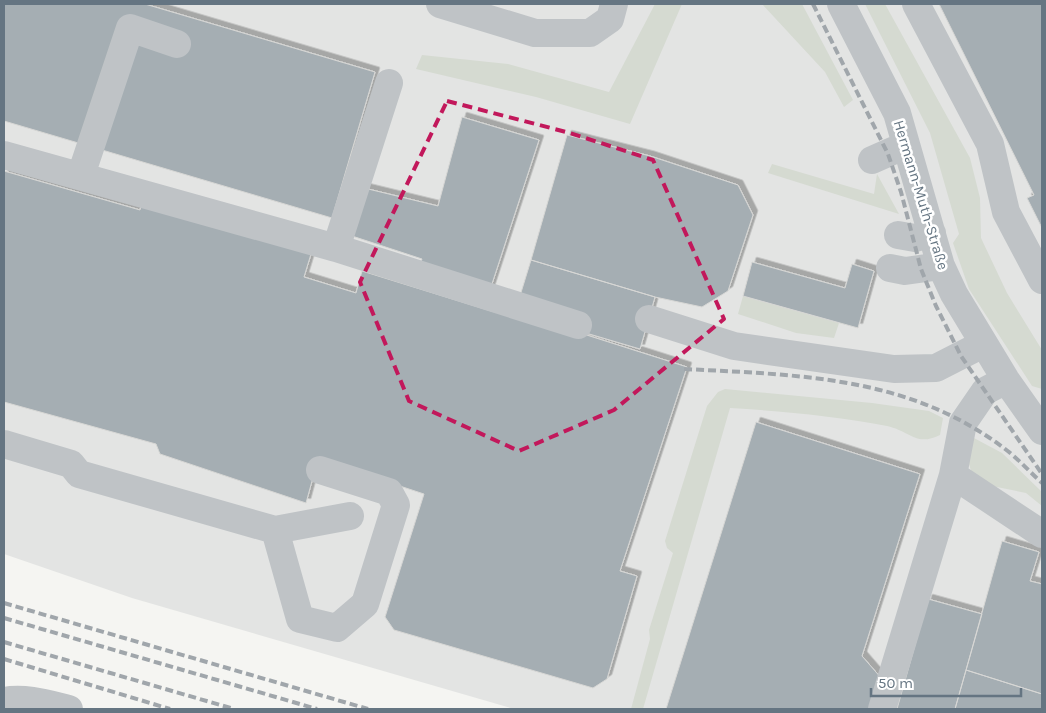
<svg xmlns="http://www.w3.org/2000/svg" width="1046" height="713" viewBox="0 0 1046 713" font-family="Karla,sans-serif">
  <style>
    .built { fill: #e3e4e3 }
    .green { fill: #d5dad1 }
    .building { fill: #a5aeb3; stroke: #d7d7d5; filter: url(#shadow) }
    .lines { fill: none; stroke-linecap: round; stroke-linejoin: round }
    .minor { stroke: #bfc3c6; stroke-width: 28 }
    .rail { stroke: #a0a6ab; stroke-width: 4; stroke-dasharray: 8 4; stroke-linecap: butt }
    .marked { fill: none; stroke: #c2185b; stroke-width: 4; stroke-dasharray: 10 6; stroke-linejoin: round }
    .labels { text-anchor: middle; stroke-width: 5; stroke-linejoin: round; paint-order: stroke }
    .street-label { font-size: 15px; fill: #657582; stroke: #fff }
  </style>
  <defs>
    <filter id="shadow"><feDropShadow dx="4.5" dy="-4.5" stdDeviation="0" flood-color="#0004"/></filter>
  </defs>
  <rect width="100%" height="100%" fill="#f5f5f2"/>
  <path class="built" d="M4,4H1042V709H514L132,598L4,554Z"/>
  <path class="green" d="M655,4H682L630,124L536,97L416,69L422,55L508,64L609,92Z
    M762,4H802L853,100L844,107L825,72Z
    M865,4H885L970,158L980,198L981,238L1007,293L1042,350V389L1032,386L969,289L953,243L959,234L930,133Z
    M772,164L874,194L877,174L899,214L768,173Z
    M743,296L839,323L834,338L796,333L738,314Z
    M725,389L872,403L929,411L943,418L940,435C916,447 910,431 887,426C837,416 781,411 730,408L643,709H631L650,639L649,630L673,553L667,548L665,541L707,406L718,392Z
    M972,437L1002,453L1042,492V506L1026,493L982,484L971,471L966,453Z"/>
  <path class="building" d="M4,4H145L375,72L332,218L4,121Z
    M939,4H1042V228L1027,198L1034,195Z
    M462,117L539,140L490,290L418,268L422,259L349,235L364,188L438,206Z
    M567,135L650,156L738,185L753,215L728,291L702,307L655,297L531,260Z
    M4,171L140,210L142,202L311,254L304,277L356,293L362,271L491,311L574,331L687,367L620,571L637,576L607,679L593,688L394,630L385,617L424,494L318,459L306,503L160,454L156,444L4,402Z
    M531,260L655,297L640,349L515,312Z
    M752,262L845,288L852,264L874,271L858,328L743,296Z
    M756,422L920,474L862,656L882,679L874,709H666Z
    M1002,541L1039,552L1030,581L1042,584V694L966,670Z
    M928,599L982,614L955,709H897Z
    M966,670L1042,694V709H955Z"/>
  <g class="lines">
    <path class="minor" d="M440,4L535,33H590L610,19L614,4
      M841,4L897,113L941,266L954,294L1006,380L1042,431
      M916,4L990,144L1006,212L1042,280
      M4,155L336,248L578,325
      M872,160L906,145
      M81,175L130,28L177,44
      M898,235L915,238L932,233
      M336,248L389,83
      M890,268L905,271L941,266
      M649,319L734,346L894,369L936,368L983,344
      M4,444L71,464L79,474L275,530L350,516
      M953,475L1042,534
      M275,530L300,619L337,628L365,604L396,505L389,492L320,470
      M4,701C26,697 48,704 69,709
      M882,709L953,475L963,423L985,391L1006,380"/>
    <path class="rail" d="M813,4L888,154L901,192L921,269L936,306L961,356L1042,474
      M684,369C801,375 912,376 1009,452C1021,462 1031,473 1042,483
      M4,603L368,709
      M4,618L317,709
      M4,642L234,709
      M4,659L170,709"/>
  </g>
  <path class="marked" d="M447,101L570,133L653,160L724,319L614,410L519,451L409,401L360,282Z"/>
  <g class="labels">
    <g class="street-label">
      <text transform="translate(921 195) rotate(73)" y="5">Hermann-Muth-Straße</text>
    </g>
  </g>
  <rect width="1046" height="713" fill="none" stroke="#657582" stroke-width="10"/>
  <path d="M871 688v8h150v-8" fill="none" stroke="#657582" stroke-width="2.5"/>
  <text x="878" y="688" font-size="15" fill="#657582" stroke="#ffffff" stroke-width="4" paint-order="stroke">50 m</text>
</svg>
